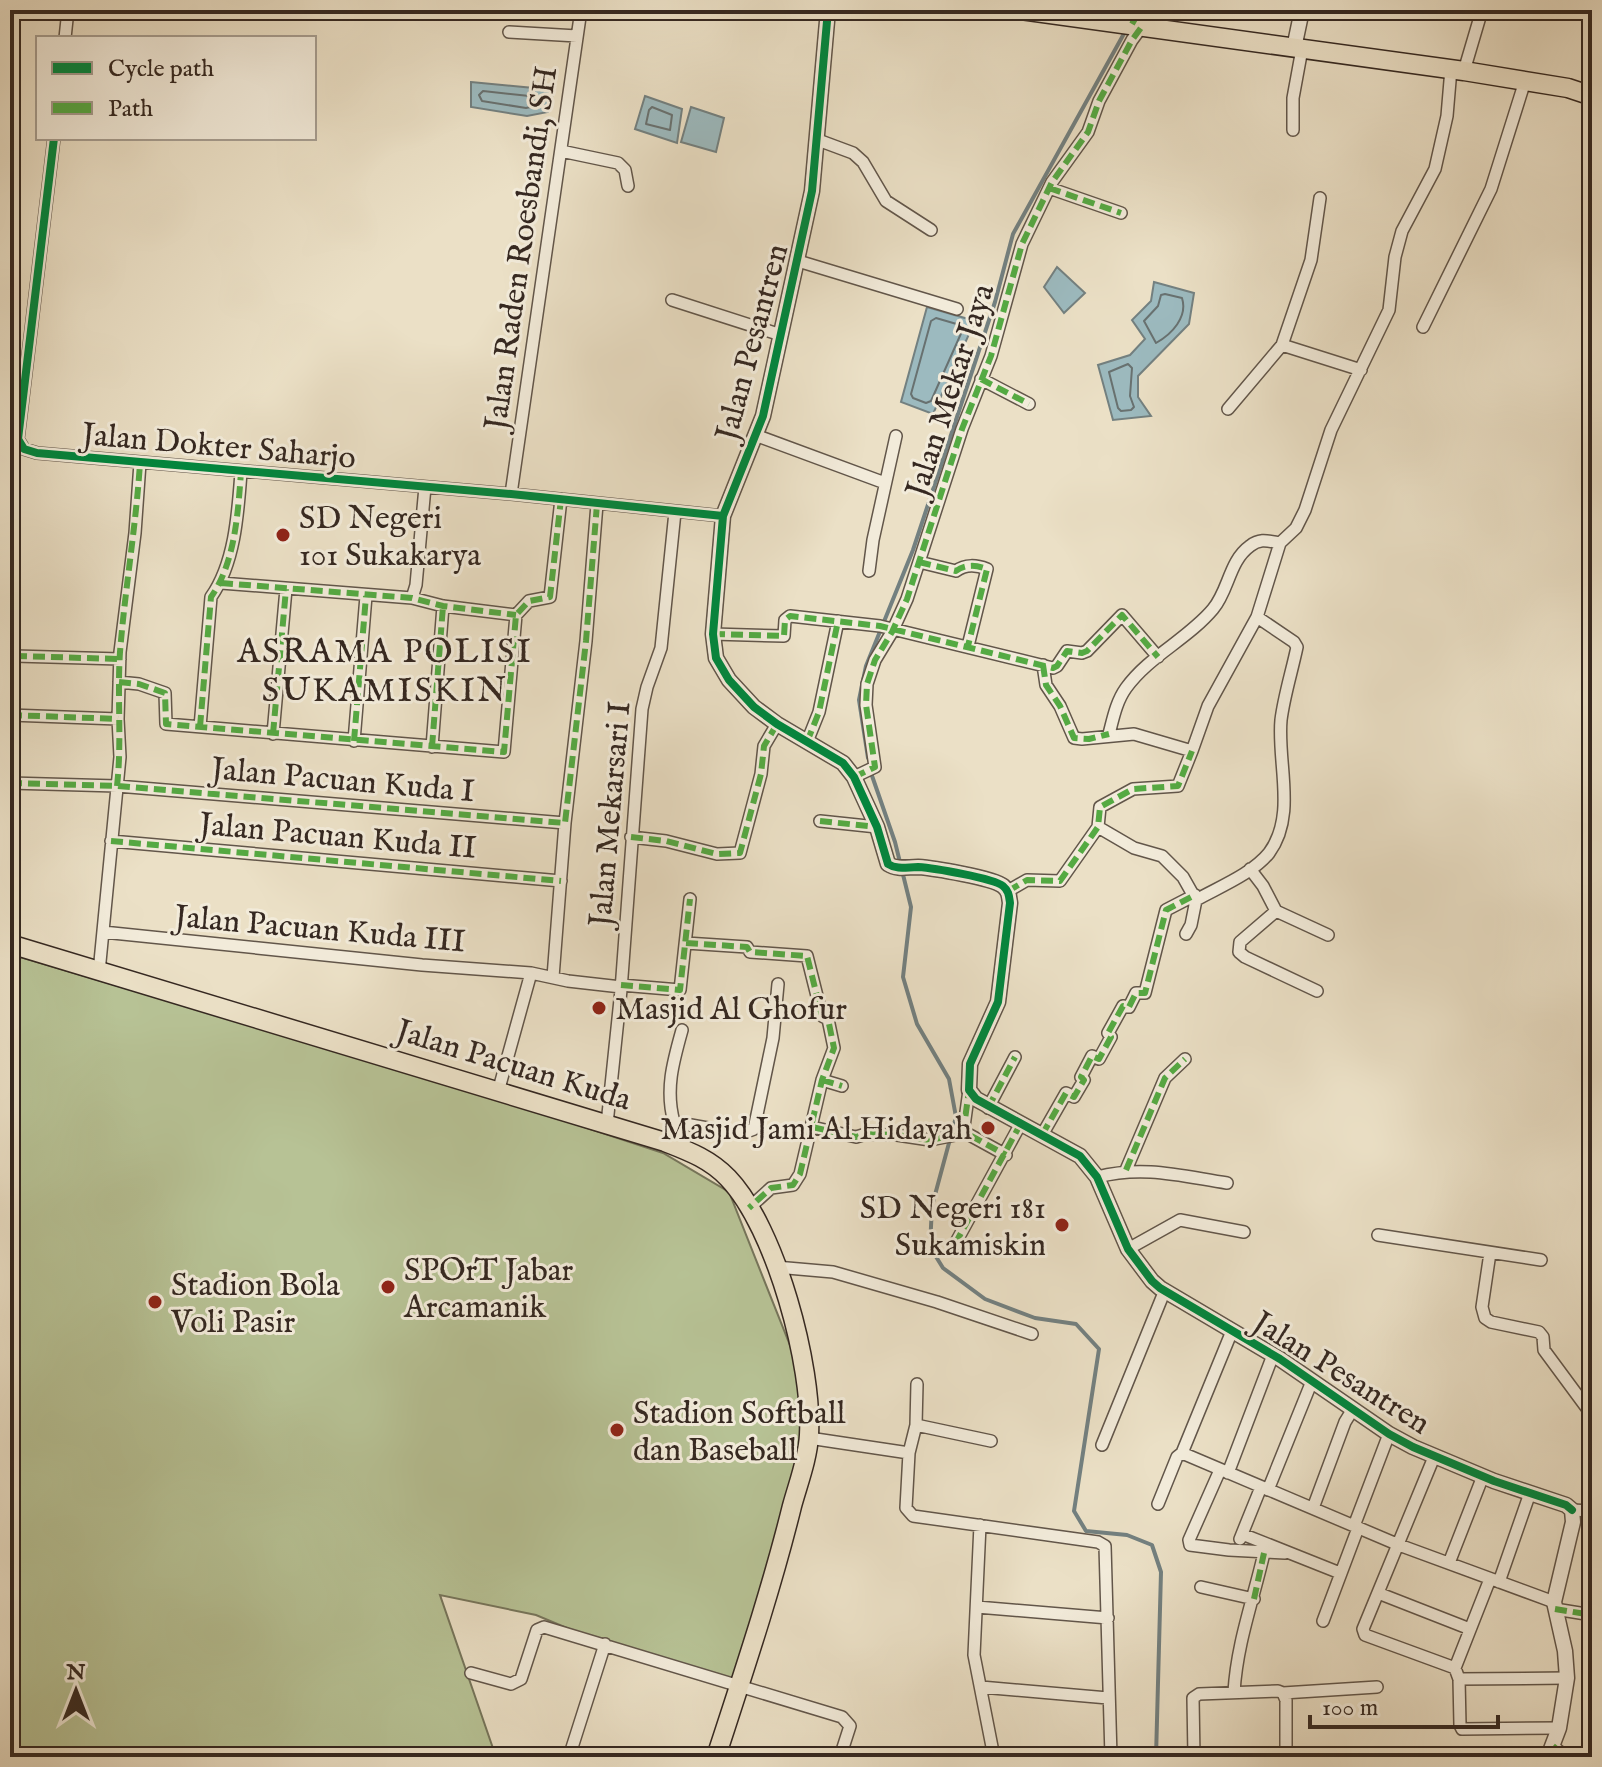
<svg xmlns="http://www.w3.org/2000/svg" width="1602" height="1767" viewBox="0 0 1602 1767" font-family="'IM FELL English',serif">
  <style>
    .green { fill: #b7c295; stroke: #76755b; stroke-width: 2 }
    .water { fill: #9cbabf; stroke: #738080; stroke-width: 2 }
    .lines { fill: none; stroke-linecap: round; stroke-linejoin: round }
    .shore { stroke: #687170; stroke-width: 2 }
    .stream { stroke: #738080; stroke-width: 4 }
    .minor-casing { stroke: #62564a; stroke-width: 14 }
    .tertiary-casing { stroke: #62564a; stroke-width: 17 }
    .primary-casing { stroke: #352821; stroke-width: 21 }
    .trunk-casing { stroke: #352821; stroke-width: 21 }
    .minor { stroke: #f2ebda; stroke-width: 11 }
    .tertiary { stroke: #f2ebda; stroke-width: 14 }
    .primary { stroke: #ebe0c6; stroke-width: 18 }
    .trunk { stroke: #ebe0c6; stroke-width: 18 }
    .quiet { stroke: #54aa43; stroke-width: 6; stroke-dasharray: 12 6; stroke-linecap: butt }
    .cycleway-casing { stroke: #f2ebda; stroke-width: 13 }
    .cycleway { stroke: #00873e; stroke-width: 8 }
    .poi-dot { fill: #8f2418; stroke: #f2ebda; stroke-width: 3 }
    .labels { text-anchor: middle; stroke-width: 6; stroke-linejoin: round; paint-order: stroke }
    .street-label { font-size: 32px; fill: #352821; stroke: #f2ebda }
    .poi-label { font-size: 32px; fill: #352821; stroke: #f2ebda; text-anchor: start }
    .neighbourhood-label { font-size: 34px; letter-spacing: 2px; fill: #352821; stroke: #f2ebda }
  </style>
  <rect width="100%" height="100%" fill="#ebe0c6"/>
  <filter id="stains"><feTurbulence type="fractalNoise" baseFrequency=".0025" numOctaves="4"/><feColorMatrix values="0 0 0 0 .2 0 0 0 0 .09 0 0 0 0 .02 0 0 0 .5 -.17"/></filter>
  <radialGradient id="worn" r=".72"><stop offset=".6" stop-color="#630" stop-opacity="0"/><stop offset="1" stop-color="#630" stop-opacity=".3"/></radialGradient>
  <path class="green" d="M10,954L496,1098L663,1153L729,1192L805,1383L806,1437L734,1681L605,1644L536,1615L440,1595L496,1757H10Z"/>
  <path class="water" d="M471,82L554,90L548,112L527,116L471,107Z
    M645,96L682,109L677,143L635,129Z
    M691,107L724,118L716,152L681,142Z
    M1057,267L1085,293L1064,313L1044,287Z
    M1154,282L1194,293L1189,324L1138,376V397L1151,416L1113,420L1098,365L1130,355L1145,339L1132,320L1151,301Z
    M927,307L975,321L933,414L901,402Z"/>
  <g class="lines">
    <path class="shore" d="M483,91L539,97L543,101L540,105L526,108L482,101L479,95Z
      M652,107L672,115L670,130L646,124L649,110Z
      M1165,294L1182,298C1188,317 1172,334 1156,343L1144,321L1158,306L1161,295Z
      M936,318L960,325L963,329L931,401L926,403L913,398L911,394L931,321Z
      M1128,364L1132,368L1130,396L1134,407L1131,410L1121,411L1118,408L1109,372Z"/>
    <path class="stream" d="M868,758L859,700L866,666L913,550L995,302L1013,234L1126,30
      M870,770L895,842L911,907L903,977L917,1024L949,1079L956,1117L932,1206L930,1247L943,1268L985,1299L1035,1318L1076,1324L1099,1349L1074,1511L1086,1531L1127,1535L1152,1545L1161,1572L1156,1757"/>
    <g class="minor-casing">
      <path id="minor" d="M1132,24L1140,10
        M509,32L577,36
        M65,38L68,10
        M1464,71L1482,10
        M1293,130V98L1302,49
        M54,138L18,439L24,449L37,453L511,494L723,516
        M818,140L853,153L863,162L886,201L931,230
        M561,151L618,163L625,170L628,186
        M1049,188L1121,213
        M798,261L957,309
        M672,300L781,335
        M1423,327L1491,189L1525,81
        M1282,345L1311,260L1320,198
        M981,379L1029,404
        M1228,409L1282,345L1361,370
        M755,435L885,483
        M511,494L581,10
        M919,562L956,571C965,564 977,565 987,569L968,646
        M869,571L873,540L896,436
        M221,583L412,598L443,606L516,615
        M412,598L416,585L425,487
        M713,634L784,636L785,620L790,616L880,626L1053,668L1057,666L1067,651L1082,653L1087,651L1122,615L1158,657
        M15,656L120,659
        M1043,665L1046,685L1060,706L1074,738L1082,739L1134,734L1192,751L1208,706L1257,617
        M119,682L139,684L165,693L166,724L504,752L516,615L529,601L550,597L561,499
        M10,715L118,719
        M200,727L211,597C235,563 238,513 241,472
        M273,734L286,589
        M1109,734C1113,719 1116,702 1126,688C1149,656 1188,639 1213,609C1229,590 1229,561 1250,546C1260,538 1268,541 1280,543L1296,528L1305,510L1331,430L1389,310L1395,257L1402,231L1435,169L1447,116L1451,69
        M354,741L366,596
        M807,742L819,712L838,621
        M432,747L443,606
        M854,777L875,767L866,705L867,684L875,660L892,632L907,599L962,429L991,356L1022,244L1052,182L1088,132L1099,101L1132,40L1143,25
        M10,783L117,786L565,823
        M820,821L877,827
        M1098,827L1134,848L1162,856L1183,877L1196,900L1191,925L1186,934
        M631,837L666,841L717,854L740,853L761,774L764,746L777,724
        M111,841L561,881
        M1250,869L1263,886L1276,911L1328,935
        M1008,891L1027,880L1060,881L1098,827L1100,807L1133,789L1178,786L1192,751
        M1196,900C1219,887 1252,874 1269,853C1297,815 1277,763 1281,720C1284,696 1292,671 1297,647L1294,642L1257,617L1280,543
        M1276,911L1240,942L1239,952L1245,957L1317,991
        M103,932L422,965L531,973L568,981L621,987
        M686,943L747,947L750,952L807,956L822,1016L828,1019L834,1048L822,1080L800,1174L793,1185L771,1188L749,1208
        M99,972L120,757L118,719L120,652L135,533L140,463
        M553,977L565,823L586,641L597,504
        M621,985L680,990L690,899
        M822,1080L842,1086
        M498,1092L531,973
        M988,1108L1015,1057
        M674,1122C665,1090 673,1062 682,1030
        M607,1124L621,990L642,709L647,687L661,648L675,512
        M812,1127L856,1137L866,1134L897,1135L930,1140L966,1133L1006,1155
        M963,1134L969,1090
        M1042,1135L1066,1093L1074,1097L1084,1080L1081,1077L1092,1056L1099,1059L1111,1037L1108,1033L1123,1006L1129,1007L1136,993H1145L1166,910L1195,895
        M665,1142L674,1122L741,1134L754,1129L773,1038L778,984
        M1126,1170L1165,1078L1185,1059
        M1097,1177C1144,1165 1181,1176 1227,1183
        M1378,1235L1541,1260
        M955,1244L1020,1125
        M1128,1249L1180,1220L1244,1232
        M1490,1253L1482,1307L1485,1318L1491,1322L1539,1332L1543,1337L1544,1350L1592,1415
        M776,1267L833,1272L937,1302L1032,1334
        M916,1425L991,1441
        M809,1438L909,1453L906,1508L913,1516L1098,1542L1105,1546L1111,1757
        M1102,1445L1165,1290
        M909,1453L916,1425L917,1384
        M1182,1453L1399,1545L1554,1602
        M1434,1457L1363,1629L1365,1635L1455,1668
        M1220,1470L1189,1540L1190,1545L1229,1550L1285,1553
        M1228,1473L1273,1355
        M1268,1490L1312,1381
        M1158,1504L1177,1457L1182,1453L1232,1331
        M1313,1508L1345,1422L1353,1409
        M1572,1510L1592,1511
        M980,1525L974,1655L994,1757
        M1354,1526L1389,1434
        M1242,1534L1340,1573
        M1240,1539L1261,1487
        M1449,1563L1483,1476
        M1490,1579L1455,1668L1459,1679L1460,1725L1462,1729L1559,1728
        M1499,1582L1530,1493
        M1201,1587L1254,1599
        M1378,1593L1470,1629
        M977,1607L1108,1618
        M1555,1609L1592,1615
        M1323,1621L1358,1528
        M471,1673L511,1684L521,1679L537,1630L544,1627L842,1717L850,1726L840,1757
        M1459,1679L1567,1678
        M981,1687L1108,1698
        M1234,1692C1237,1643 1253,1601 1264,1553
        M1283,1693L1377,1687
        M1553,1746L1566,1757
        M569,1757L605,1644
        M1194,1757L1193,1698L1199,1694L1278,1691L1283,1693L1286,1700V1757"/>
    </g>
    <g class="tertiary-casing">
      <path id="tertiary" d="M828,10L812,191L763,416L723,516L713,634L716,658L729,680L754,707L777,724L843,763L854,777L877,827L888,864C897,870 907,867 918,867C933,868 993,878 1003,886C1009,891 1009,896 1010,903L998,1002L970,1064L969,1090L976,1099L1080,1156L1097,1177L1128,1249L1152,1281L1160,1288L1280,1359L1389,1434L1413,1447L1494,1481L1566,1505L1572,1510L1573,1522L1554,1602L1565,1651L1567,1678L1559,1728L1548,1757
        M1294,48L1302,10"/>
    </g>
    <g class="primary-casing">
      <path id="primary" d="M10,944L665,1142C688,1151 710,1159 728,1178C776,1228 813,1367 809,1435C808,1458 798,1484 792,1506C771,1591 743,1674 716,1757"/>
    </g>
    <g class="trunk-casing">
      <path id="trunk" d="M1021,10L1464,71L1568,88L1592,96"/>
    </g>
    <use href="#minor" class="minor"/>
    <use href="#tertiary" class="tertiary"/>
    <use href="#primary" class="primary"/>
    <use href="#trunk" class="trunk"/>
    <path class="quiet" d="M1132,24L1140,10
      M1049,188L1121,213
      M981,379L1029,404
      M919,562L956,571C965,564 977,565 987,569L968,646
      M221,583L412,598L443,606L516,615
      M713,634L784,636L785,620L790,616L880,626L1053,668L1057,666L1067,651L1082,653L1087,651L1122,615L1158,657
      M15,656L120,659
      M1043,665L1046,685L1060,706L1074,738L1089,739L1109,734
      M119,682L139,684L165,693L166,724L504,752L516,615L529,601L550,597L561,499
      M10,715L118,719
      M200,727L211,597C235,563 238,513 241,472
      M273,734L286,589
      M354,741L366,596
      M807,742L819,712L838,621
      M432,747L443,606
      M854,777L875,767L866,705L867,684L875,660L892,632L907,599L962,429L991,356L1022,244L1052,182L1088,132L1099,101L1132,40L1143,25
      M10,783L117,786L565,823L586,641L597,504
      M117,786C122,742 117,697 120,652C125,589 136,526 140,463
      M820,821L877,827
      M631,837L666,841L717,854L740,853L761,774L764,746L777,724
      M111,841L561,881
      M1008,891L1027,880L1060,881L1098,827L1100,807L1133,789L1178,786L1192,751
      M686,943L747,947L750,952L807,956L822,1016L828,1019L834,1048L822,1080L800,1174L793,1185L771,1188L749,1208
      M621,985L680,990L690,899
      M822,1080L842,1086
      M988,1108L1015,1057
      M812,1127L856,1137L866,1134L897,1135L930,1140L966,1133L1006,1155
      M963,1134L969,1090
      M1042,1135L1066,1093L1074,1097L1084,1080L1081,1077L1092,1056L1099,1059L1111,1037L1108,1033L1123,1006L1129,1007L1136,993H1145L1166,910L1195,895
      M1126,1170L1165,1078L1185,1059
      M955,1244L1020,1125
      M1254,1599L1264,1553
      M1555,1609L1592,1615
      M1553,1746L1566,1757"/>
    <g class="cycleway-casing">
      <path id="cycleway" d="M828,10L812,191L763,416L723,516L713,634L716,658L729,680L754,707L777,724L843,763L854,777L877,827L888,864C897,870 907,867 918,867C933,868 993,878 1003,886C1009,891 1009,896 1010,903L998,1002L970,1064L969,1090L976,1099L1080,1156L1097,1177L1128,1249L1152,1281L1160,1288L1280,1359L1389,1434L1413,1447L1494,1481L1566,1505L1572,1510
        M54,138L18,439L24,449L37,453L511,494L723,516"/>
    </g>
    <use href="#cycleway" class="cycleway"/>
  </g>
  <g class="poi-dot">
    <circle cx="283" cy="535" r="8"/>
    <circle cx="599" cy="1008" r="8"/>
    <circle cx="988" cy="1128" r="8"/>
    <circle cx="1062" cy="1225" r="8"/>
    <circle cx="388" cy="1287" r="8"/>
    <circle cx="155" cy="1302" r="8"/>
    <circle cx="617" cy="1430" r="8"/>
  </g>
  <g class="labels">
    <g class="street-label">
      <text transform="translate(520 248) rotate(-82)" y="11">Jalan Raden Roesbandi, SH</text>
      <text transform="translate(751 342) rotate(-75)" y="11">Jalan Pesantren</text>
      <text transform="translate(949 390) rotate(-72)" y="11">Jalan Mekar Jaya</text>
      <text transform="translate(219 445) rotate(5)" y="11">Jalan Dokter Saharjo</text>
      <text transform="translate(343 779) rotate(5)" y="11">Jalan Pacuan Kuda I</text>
      <text transform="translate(609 814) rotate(-85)" y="11">Jalan Mekarsari I</text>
      <text transform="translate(338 835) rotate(5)" y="11">Jalan Pacuan Kuda II</text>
      <text transform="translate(320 928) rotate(5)" y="11">Jalan Pacuan Kuda III</text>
      <text transform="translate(514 1064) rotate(17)" y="11">Jalan Pacuan Kuda</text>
      <text transform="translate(1342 1372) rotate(32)" y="11">Jalan Pesantren</text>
    </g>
    <g class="poi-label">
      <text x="299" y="528">SD Negeri<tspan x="299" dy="37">101 Sukakarya</tspan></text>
      <text x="615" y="1019">Masjid Al Ghofur</text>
      <text x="972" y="1139" text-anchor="end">Masjid Jami Al Hidayah</text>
      <text x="1046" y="1218" text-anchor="end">SD Negeri 181<tspan x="1046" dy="37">Sukamiskin</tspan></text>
      <text x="404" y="1280">SPOrT Jabar<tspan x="404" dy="37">Arcamanik</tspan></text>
      <text x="171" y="1295">Stadion Bola<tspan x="171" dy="37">Voli Pasir</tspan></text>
      <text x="633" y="1423">Stadion Softball<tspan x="633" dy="37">dan Baseball</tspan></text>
    </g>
    <g class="neighbourhood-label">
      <text x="385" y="662">ASRAMA POLISI<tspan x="385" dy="39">SUKAMISKIN</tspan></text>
    </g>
  </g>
  <rect width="1602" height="1767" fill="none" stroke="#ebe0c6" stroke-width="40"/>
  <rect x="12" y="12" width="1578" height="1743" fill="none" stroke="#352821" stroke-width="4"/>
  <rect x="20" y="20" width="1562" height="1727" fill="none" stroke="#352821" stroke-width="2"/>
  <rect x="36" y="36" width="280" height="104" fill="#f2ebda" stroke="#a69d90" stroke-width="2"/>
  <rect x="52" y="62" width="40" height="12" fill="#00873e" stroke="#a69d90" stroke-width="2"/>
  <text x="108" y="76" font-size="24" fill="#352821">Cycle path</text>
  <rect x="52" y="102" width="40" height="12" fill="#54aa43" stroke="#a69d90" stroke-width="2"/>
  <text x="108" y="116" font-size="24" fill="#352821">Path</text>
  <g transform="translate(76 1691)" stroke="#f2ebda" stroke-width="6" paint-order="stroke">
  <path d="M0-6L14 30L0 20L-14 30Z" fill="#352821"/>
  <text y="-12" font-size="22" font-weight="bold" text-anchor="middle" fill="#352821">N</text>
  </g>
  <path d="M1310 1715v12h188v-12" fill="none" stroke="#352821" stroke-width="4"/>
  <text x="1322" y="1715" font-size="24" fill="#352821" stroke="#f2ebda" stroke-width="6" paint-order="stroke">100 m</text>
  <rect width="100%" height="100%" filter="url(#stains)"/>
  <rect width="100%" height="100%" fill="url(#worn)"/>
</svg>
